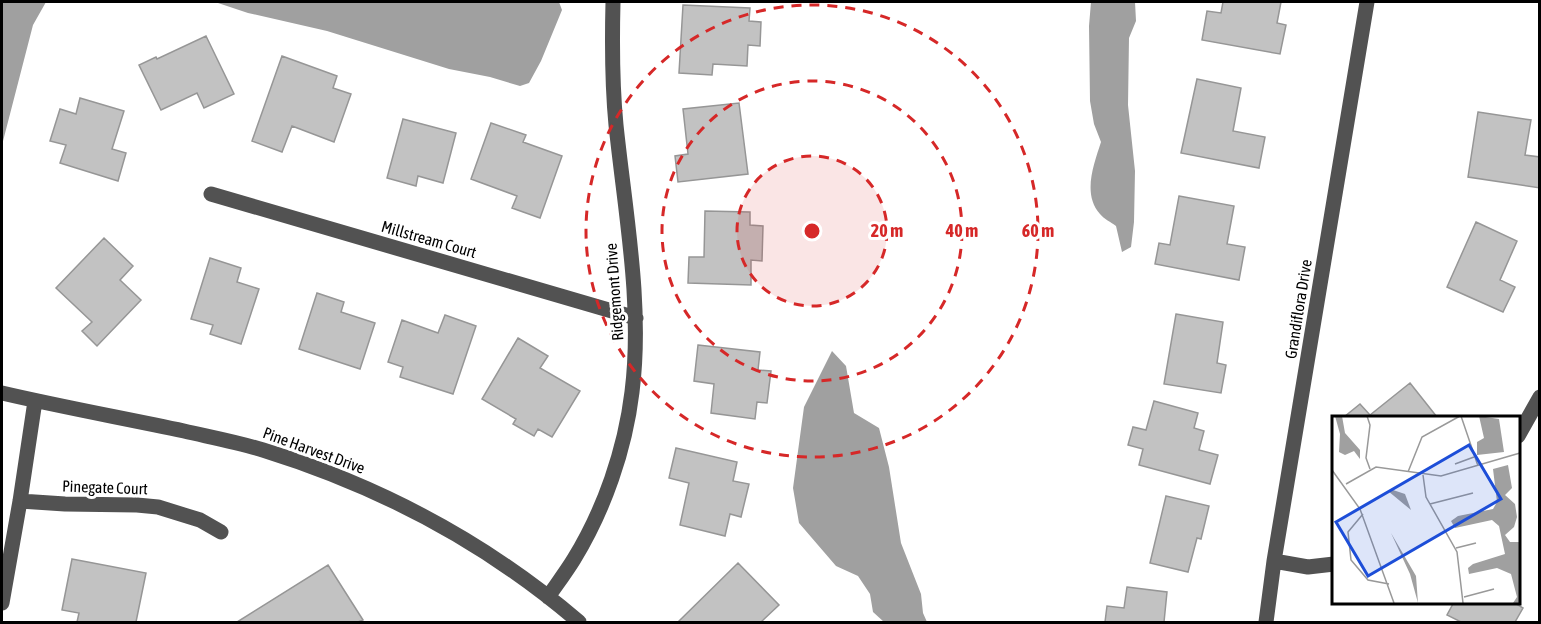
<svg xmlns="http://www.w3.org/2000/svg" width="1541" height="624" viewBox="0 0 1541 624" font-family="'Asap Condensed',sans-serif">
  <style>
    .water { fill: #a0a0a0 }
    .building { fill: #c2c2c2; stroke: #969696; stroke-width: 1.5 }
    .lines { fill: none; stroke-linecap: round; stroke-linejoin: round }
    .minor { stroke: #525252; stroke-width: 15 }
    .ring { fill: none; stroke: #d62828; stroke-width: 3; stroke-dasharray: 10 8 }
    .labels { text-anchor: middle; stroke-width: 6; stroke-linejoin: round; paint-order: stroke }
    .street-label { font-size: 16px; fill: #000; stroke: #fff }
    .inset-road { fill: none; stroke: #999; stroke-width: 1.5 }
    .view { fill: #1d4ed8; fill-opacity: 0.15; stroke: #1d4ed8; stroke-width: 3 }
    .inset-edge { fill: none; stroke: #000; stroke-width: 3 }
    .centre { fill: #d62828; stroke: #fff; stroke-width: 3 }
    .ring-label { font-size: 18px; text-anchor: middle; font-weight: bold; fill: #d62828; stroke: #fff; stroke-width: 6; stroke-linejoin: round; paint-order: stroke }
  </style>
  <rect width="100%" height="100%" fill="#fff"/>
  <path class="water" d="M2,2H46L33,25L2,145Z
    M215,2H559L562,10L541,61L529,83L520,86L490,77L449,69L327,31L248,13Z
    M1091,2H1135L1136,21L1129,38L1128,105L1135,171L1134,222L1131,247L1122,252L1116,226C1111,222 1104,219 1100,214C1082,194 1094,164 1101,142L1094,124L1090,101L1089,26Z
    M832,351L846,366L854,413L879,428L889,467L901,543L921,594L923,613L927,622H884L873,612L870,594L858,576L836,566L799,523L793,488L804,407Z"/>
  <path class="building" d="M1223,2H1281L1277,23L1286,25L1280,54L1202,40L1207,11L1221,13Z
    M683,5L750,8L749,21L761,22L760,46L748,45L747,66L713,64L712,75L679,73Z
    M206,36L234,94L204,108L197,93L161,110L139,65L156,57L157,59Z
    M282,56L337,76L333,88L351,94L334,142L292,126L282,152L252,141Z
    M1197,79L1241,88L1233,131L1265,137L1259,168L1181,153Z
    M80,98L124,111L112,149L126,153L118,181L60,163L66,145L50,141L60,109L76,114Z
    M739,103L748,174L678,182L675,156L688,154L683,109Z
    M1478,112L1531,120L1525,155L1540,157V188L1468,177Z
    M403,119L456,133L443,183L418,176L416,186L387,178Z
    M491,123L526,135L523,142L562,156L540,218L512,208L517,196L471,179Z
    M1179,196L1234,206L1227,244L1245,247L1239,280L1155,264L1159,243L1170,245Z
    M705,211L750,212V225L763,226L762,261L751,260V285L688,283L689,257H704Z
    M1476,222L1517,241L1500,280L1515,287L1503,312L1447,287Z
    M104,238L133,266L120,280L141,300L97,346L82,331L92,322L56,288Z
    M210,258L241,268L237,282L259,289L241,344L210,334L213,325L191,319Z
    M317,293L344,302L341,312L375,323L360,369L299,349Z
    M1176,314L1223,322L1217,363L1226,365L1221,393L1164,384Z
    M445,315L476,326L453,394L400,377L403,367L388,362L402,320L438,333Z
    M518,338L548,356L540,368L580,391L552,437L538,429L534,436L513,424L516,419L482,399Z
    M698,345L760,352L758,370L771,371L767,403L757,402L755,419L711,413L714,384L694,381Z
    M1410,383L1437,417H1344L1360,404L1370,415Z
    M1154,401L1198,413L1194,428L1204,431L1199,450L1218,455L1210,484L1139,465L1143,449L1128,445L1133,427L1146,430Z
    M676,448L737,462L733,481L749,484L741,517L730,514L725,536L680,525L689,483L669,478Z
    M1166,496L1209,506L1201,539L1197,538L1188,572L1150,563Z
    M72,559L146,573L136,622H77L79,613L62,610Z
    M738,563L779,605L761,622H678Z
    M328,565L363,620L358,622H237Z
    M1127,587L1167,592L1164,622H1105L1107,606L1124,608Z
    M1454,602H1515V603L1523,608L1515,622H1461L1447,615Z"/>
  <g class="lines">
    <path class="minor" d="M211,194L636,318
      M2,393C62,407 123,418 184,431C210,437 237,442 263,450C379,486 487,543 579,622
      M1518,436L1540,397
      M20,501L65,504L137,505L158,507L200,520L221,532
      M1274,561L1308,567L1334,564
      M548,597C557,584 566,572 574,559C604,510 625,450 632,392C643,305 625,212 616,125C612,84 612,42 613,2
      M2,603L20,501L35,401
      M1266,622L1274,561L1367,2"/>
  </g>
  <circle cx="812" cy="231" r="75" fill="#d62828" fill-opacity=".12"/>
  <g class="ring">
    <circle cx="812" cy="231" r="75"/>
    <circle cx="812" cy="231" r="150"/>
    <circle cx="812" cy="231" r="226"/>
  </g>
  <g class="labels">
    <g class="street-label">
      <text transform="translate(429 239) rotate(16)" y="6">Millstream Court</text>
      <text transform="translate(614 292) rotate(-94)" y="6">Ridgemont Drive</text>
      <text transform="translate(1298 309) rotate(-81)" y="6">Grandiflora Drive</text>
      <text transform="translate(314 450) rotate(20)" y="6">Pine Harvest Drive</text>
      <text transform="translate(105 487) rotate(2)" y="6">Pinegate Court</text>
    </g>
  </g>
  <g transform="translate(1332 416)">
    <rect width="188" height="188" fill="#fff"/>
    <path d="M3,0H10L13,17L28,34V43L22,35L13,39L7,36L8,18ZM147,0L167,3L172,36L145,39V26L152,22ZM176,49L180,72L173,79L183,88L185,101L182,111L173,119L178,126H187V187H181L185,181L179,158L165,152L137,158L136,152L141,148L173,138L167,110L160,104L123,112L119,105L126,100L161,93L165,86L161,53ZM61,74L73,78L79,94L56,75ZM59,117L84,160L86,187L78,158Z" fill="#a0a0a0"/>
    <path class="inset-road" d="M35,0L38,9L34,42L38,53M129,0L146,50M123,48L142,41M0,54L28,93L62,187M76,56L90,21L128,0M91,59L94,81L125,136L131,187M14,68L44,51L109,60L188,37M98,88L141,77M31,98L16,116L19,144L36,164L57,168M124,132L144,127M132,181L162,173"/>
    <path class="view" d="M137,29L169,83L36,160L4,106Z"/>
    <rect width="188" height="188" class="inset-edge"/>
  </g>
  <circle cx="812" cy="231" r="9" class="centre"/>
  <g class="ring-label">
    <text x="887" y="237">20 m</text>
    <text x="962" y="237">40 m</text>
    <text x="1038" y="237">60 m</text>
  </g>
  <rect width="1541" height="624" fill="none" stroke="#000000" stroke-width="6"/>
</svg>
